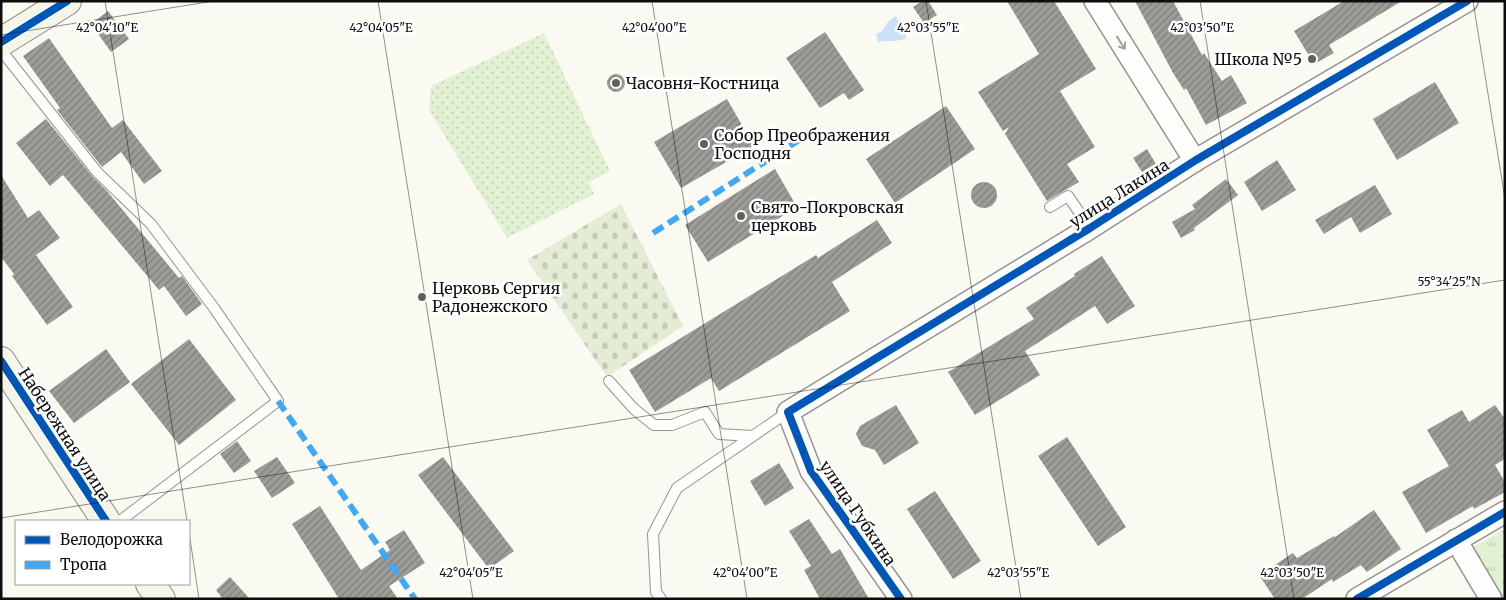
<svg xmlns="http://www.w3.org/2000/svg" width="1506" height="600" viewBox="0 0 1506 600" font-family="Merriweather,serif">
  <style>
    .grass { fill: url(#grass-tufts) }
    .cemetery { fill: url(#cemetery-stones) }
    .garden { fill: url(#garden-dots) }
    .water { fill: #c9e2f5 }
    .building { fill: url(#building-hatch) }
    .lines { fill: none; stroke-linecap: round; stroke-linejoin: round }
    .lane-casing { stroke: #949490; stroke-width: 12 }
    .street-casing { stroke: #949490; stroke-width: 24 }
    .secondary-casing { stroke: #8b8a87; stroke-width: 30 }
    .lane { stroke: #fefefd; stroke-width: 10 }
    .street { stroke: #fefefd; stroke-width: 21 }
    .secondary { stroke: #f5f5ea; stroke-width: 28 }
    .quiet { stroke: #3fa9f5; stroke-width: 6; stroke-dasharray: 12 6; stroke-linecap: butt }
    .cycleway-casing { stroke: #fff; stroke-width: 11 }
    .cycleway { stroke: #0057b8; stroke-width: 8 }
    .oneway { stroke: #9e9e9d }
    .ticks { fill: none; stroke: #0d0d0d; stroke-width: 1; stroke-opacity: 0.45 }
    .poi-dot { fill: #60605d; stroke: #fff; stroke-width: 2 }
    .labels { text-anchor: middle; stroke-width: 5; stroke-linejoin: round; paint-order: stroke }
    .poi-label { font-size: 16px; fill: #0d0d0d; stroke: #fff; text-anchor: start }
    .street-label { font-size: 16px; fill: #0d0d0d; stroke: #fff }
    .ticks-label { font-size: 12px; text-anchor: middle; fill: #0d0d0d; stroke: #fff; stroke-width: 5; stroke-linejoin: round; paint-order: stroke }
  </style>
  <defs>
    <pattern id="grass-tufts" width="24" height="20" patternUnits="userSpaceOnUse" patternTransform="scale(1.25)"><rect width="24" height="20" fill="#e2f1d2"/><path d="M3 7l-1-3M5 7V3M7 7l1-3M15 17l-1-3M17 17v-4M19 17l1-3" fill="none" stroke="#c1cdb3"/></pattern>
    <pattern id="cemetery-stones" width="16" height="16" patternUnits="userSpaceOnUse" patternTransform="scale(1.25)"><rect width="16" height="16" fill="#e5ecd6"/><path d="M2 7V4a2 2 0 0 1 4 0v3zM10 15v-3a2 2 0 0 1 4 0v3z" fill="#c3c9b6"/></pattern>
    <pattern id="garden-dots" width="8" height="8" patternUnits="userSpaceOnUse" patternTransform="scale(1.25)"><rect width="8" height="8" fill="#e2f1d2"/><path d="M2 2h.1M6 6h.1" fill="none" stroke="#c1cdb3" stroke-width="1.8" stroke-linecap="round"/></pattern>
    <pattern id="building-hatch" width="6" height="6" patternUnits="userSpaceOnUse" patternTransform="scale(1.25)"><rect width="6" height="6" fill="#9e9c98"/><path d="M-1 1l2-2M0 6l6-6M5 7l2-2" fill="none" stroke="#7f7e7a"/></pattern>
  </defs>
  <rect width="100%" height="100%" fill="#fbfaf2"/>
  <path class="grass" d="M1505,529V599H1500L1471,548Z"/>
  <path class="cemetery" d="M621,204L683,326L607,377L527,260Z"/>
  <path class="garden" d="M544,33L610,171L589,182L594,194L507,238L429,110L431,86Z"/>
  <path class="water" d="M895,16L907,32L905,39C896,42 888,40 878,42L876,34L881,32L887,23Z"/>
  <path class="building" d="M923,1H928L937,15L924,23L913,7Z
    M1007,1H1054L1096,69L1060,91L1095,147L1067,164L1079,182L1047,201L1005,134L1009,127L1003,131L978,92L1039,54Z
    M1135,1H1173L1202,55L1204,53L1222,81L1231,75L1247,103L1206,125L1186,88L1184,90L1173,73Z
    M1344,1H1402L1329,45L1334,53L1314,64L1294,31Z
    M108,11L129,39L111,52L91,24Z
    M825,32L864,90L849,100L844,93L820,108L786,58Z
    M49,38L112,128L123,120L162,171L144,184L121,152L102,167L57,110L60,108L23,56Z
    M607 83a9 9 0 1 1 18 0a9 9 0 1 1-18 0Z
    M1435,82L1459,123L1397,160L1373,119Z
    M727,99L754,146L681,188L654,142Z
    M946,106L975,149L895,203L866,159Z
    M46,119L92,176L107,191L179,278L182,276L202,304L186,316L164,286L159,290L63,175L50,186L16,143Z
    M1147,149L1156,164L1142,172L1133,158Z
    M1277,160L1296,190L1262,211L1244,182Z
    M775,169L797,207L708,262L685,225Z
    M1,175L28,218L39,210L60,238L36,255L73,307L47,325L12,276L14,274L1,257Z
    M1226,179L1238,195L1194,228L1195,230L1181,238L1172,222L1195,209L1192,205Z
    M971 195a13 13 0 1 1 26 0a13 13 0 1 1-26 0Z
    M1375,185L1392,214L1360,233L1351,217L1324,234L1315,220Z
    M877,220L892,243L832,282L850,311L719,391L711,378L655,412L629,370L816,255L818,258Z
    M1102,256L1135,306L1107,324L1095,306L1025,351L1040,375L975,415L948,372L1034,319L1026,308L1075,276L1074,274Z
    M189,339L236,400L179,445L131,384Z
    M106,349L130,382L74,423L49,391Z
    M896,405L919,443L884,465L875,450L862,446L856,434L860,426Z
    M1495,405L1505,419V459L1495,465L1505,482V492L1474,509L1473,506L1426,533L1402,492L1449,466L1427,430L1462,410L1469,422Z
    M1067,437L1126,527L1098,546L1038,456Z
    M237,441L251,461L234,473L220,454Z
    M277,457L295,483L272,498L254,471Z
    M443,457L514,551L489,569L418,475Z
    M779,463L794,488L765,506L750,481Z
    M935,491L981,561L953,579L907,509Z
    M320,506L361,570L390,550L385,542L404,530L425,563L389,586L398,599H339L292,524Z
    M1374,510L1401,549L1367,572L1361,565L1333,582L1332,579L1302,599H1275L1259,575L1293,553L1297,558L1334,536L1335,537Z
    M809,519L832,554L840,549L869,599H820L804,570L811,566L789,531Z
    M230,577L250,599H223L216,590Z"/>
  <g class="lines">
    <g class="lane-casing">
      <path id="lane" d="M1,50L97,172L151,224L214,308L278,401L120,521
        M1050,207L1068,196L1090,228
        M609,381L634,409L654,425H672L705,412L719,434L753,436
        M661,599L656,592L653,534L677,488L788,412"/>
    </g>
    <g class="street-casing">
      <path id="street" d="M1095,1L1195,161
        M1456,540L1491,599
        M901,599L811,471L788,412L1090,228L1196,160L1467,1
        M1357,599L1505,512"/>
    </g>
    <g class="secondary-casing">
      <path id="secondary" d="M1,42L67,1
        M1,361L106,521
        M150,584L161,599"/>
    </g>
    <use href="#lane" class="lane"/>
    <use href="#street" class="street"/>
    <use href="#secondary" class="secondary"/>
    <path class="quiet" d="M653,233L807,135
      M278,401L415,599"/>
    <g class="cycleway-casing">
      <path id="cycleway" d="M1,42L67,1
        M1,361L106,521
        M901,599L811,471L788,412L1090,228L1196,160L1467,1
        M1357,599L1505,512"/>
    </g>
    <use href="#cycleway" class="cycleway"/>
  </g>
  <defs><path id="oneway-shaft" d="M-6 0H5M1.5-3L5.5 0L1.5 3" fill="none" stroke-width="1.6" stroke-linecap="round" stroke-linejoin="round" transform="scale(1.25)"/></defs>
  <use class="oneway" href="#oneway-shaft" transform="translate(1121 43) rotate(58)"/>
  <path class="ticks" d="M105,1L187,521M378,1L473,599M652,1L747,599M926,1L1021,599M1200,1L1294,599M1473,1L1505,199M1,35L214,1M1,518L1505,280M189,532L199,599"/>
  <g class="poi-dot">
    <circle cx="1312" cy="59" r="5"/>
    <circle cx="616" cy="83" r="5"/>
    <circle cx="704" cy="144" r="5"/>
    <circle cx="741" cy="216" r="5"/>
    <circle cx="422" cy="297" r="5"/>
  </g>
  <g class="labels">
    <g class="poi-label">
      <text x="1302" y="65" text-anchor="end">Школа №5</text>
      <text x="626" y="89">Часовня-Костница</text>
      <text x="714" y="141">Собор Преображения<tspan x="714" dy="18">Господня</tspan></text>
      <text x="751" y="213">Свято-Покровская<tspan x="751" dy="18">церковь</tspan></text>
      <text x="432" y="294">Церковь Сергия<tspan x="432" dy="18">Радонежского</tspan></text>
    </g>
    <g class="street-label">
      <text transform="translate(1119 193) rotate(-32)" y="6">улица Лакина</text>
      <text transform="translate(65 434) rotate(57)" y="6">Набережная улица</text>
      <text transform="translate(858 513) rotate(56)" y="6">улица Губкина</text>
    </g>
  </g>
  <g class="ticks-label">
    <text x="107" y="32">42°04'10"E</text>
    <text x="381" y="32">42°04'05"E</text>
    <text x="654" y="32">42°04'00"E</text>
    <text x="928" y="32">42°03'55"E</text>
    <text x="1202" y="32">42°03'50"E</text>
    <text x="1449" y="286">55°34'25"N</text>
    <text x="471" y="577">42°04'05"E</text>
    <text x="745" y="577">42°04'00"E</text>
    <text x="1018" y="577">42°03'55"E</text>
    <text x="1292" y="577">42°03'50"E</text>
  </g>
  <rect width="1506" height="600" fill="none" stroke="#0d0d0d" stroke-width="5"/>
  <rect x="15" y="520" width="175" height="65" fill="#ffffff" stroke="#9e9e9e"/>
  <rect x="25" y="536" width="25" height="8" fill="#0057b8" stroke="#9e9e9e"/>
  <text x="60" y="545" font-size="15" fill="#0d0d0d">Велодорожка</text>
  <rect x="25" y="561" width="25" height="8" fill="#3fa9f5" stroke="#9e9e9e"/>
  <text x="60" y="570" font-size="15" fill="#0d0d0d">Тропа</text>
</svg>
